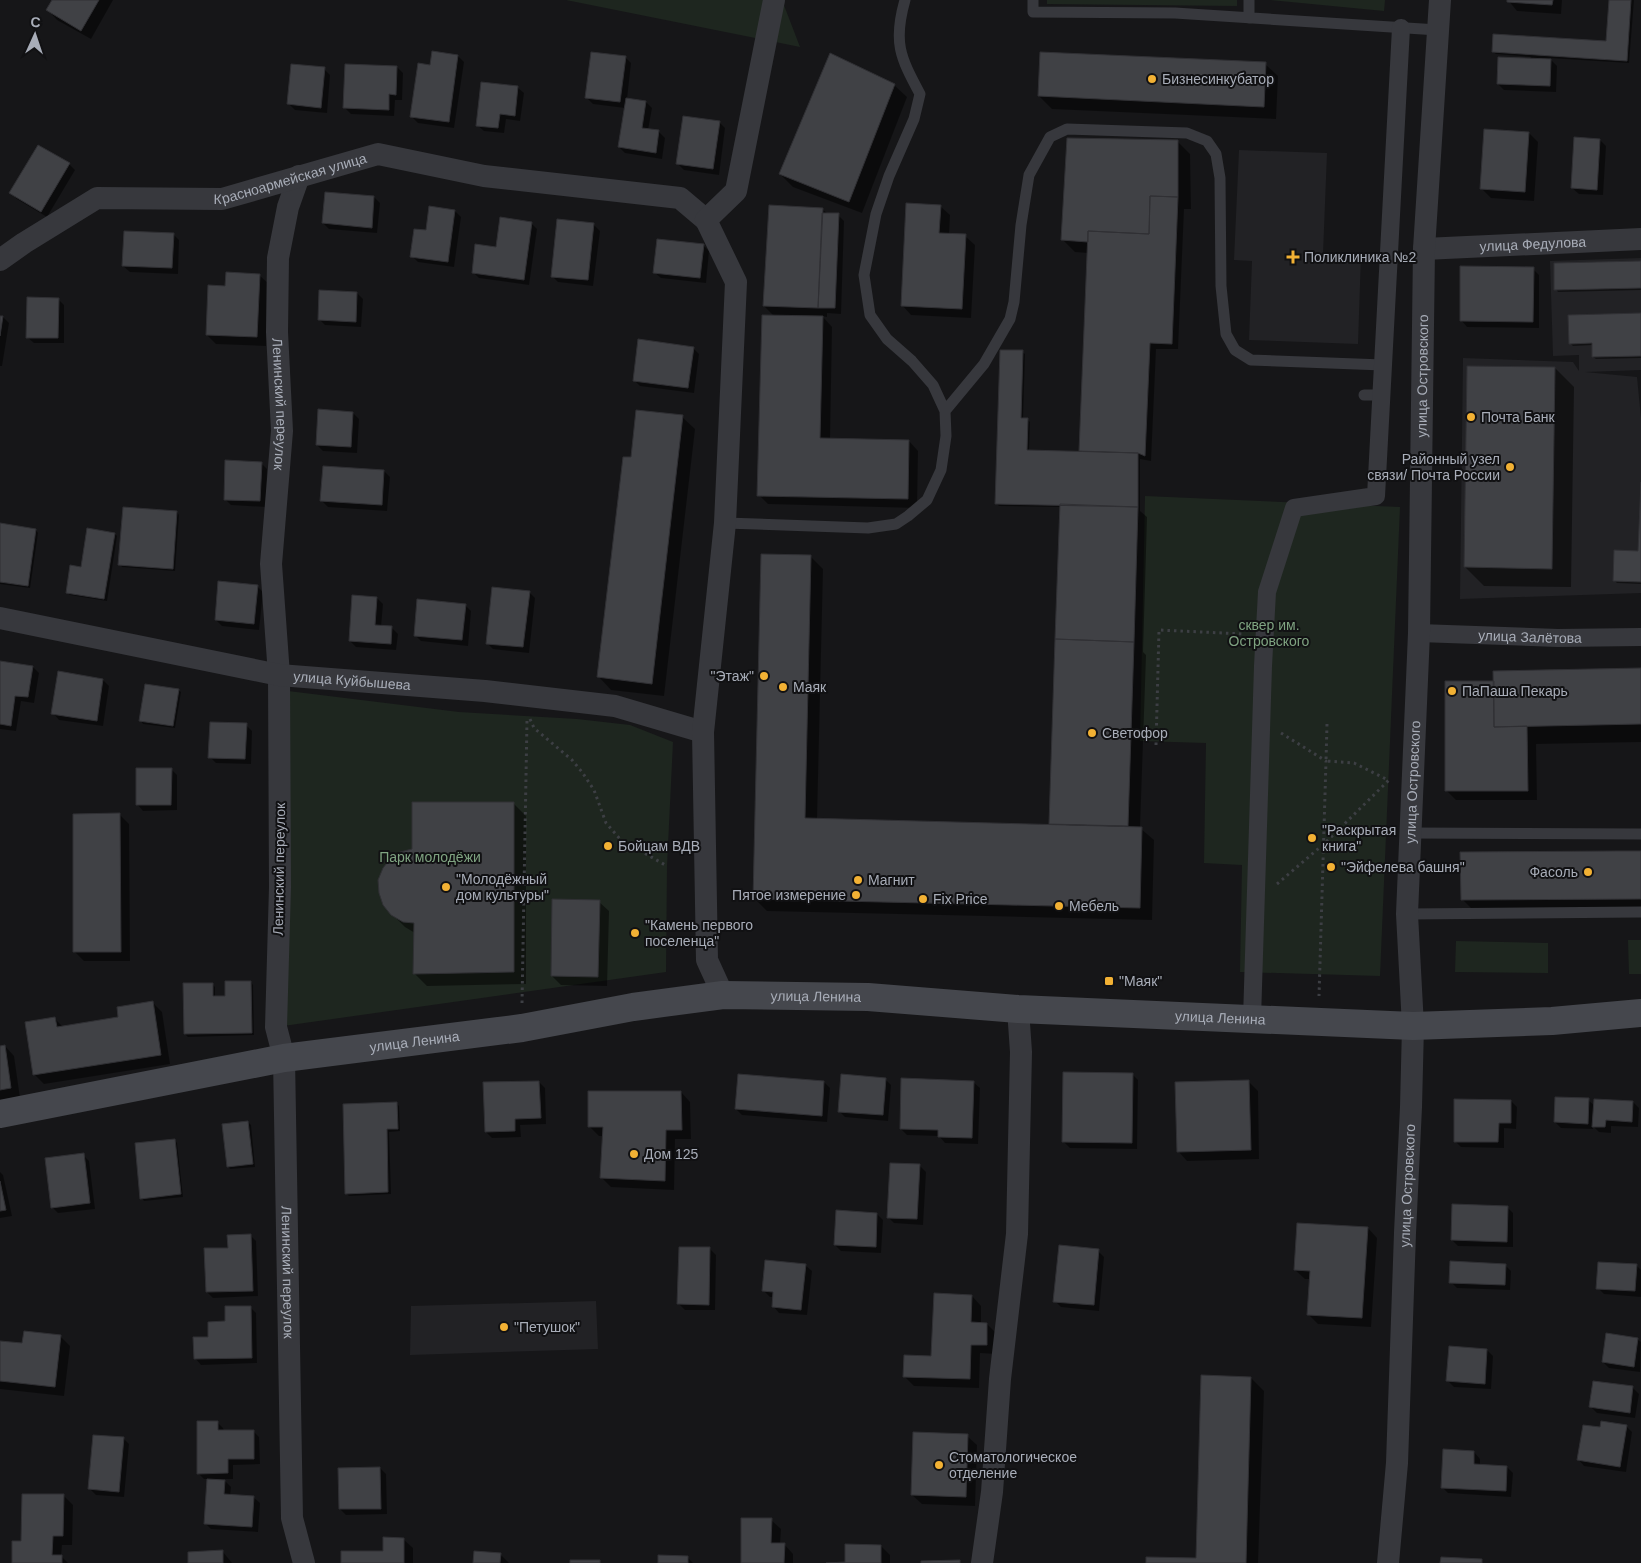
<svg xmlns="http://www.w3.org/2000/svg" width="1641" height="1563" viewBox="0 0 1641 1563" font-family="Helvetica,sans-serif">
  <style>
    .built { fill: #222225 }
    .green { fill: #1e261f }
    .shadow { fill: #0007 }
    .building { fill: #404145; stroke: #303034 }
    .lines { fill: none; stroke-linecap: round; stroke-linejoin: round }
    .path { stroke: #3d3f44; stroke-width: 3; stroke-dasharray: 2.5 4; stroke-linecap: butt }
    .service { stroke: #37383d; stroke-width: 11 }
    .pedestrian { stroke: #37383d; stroke-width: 18 }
    .minor { stroke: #37383d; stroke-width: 22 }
    .secondary { stroke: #45474d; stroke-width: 28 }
    .poi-dot { fill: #f2b134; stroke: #111113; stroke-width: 2 }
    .labels { text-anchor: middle; stroke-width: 4; stroke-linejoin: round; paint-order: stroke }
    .poi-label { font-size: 14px; fill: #a8adb8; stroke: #111113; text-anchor: start }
    .street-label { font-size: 14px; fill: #a8adb8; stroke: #111113 }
    .park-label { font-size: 14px; fill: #7fa381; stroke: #111113 }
  </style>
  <rect width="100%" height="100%" fill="#161618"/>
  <path class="built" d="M1239,150L1327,153L1323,254L1361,255L1358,344L1249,340L1252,261L1234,260Z
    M1641,258V370L1585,372L1637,377L1641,418V593L1460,599L1463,358L1573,362L1579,371V355L1553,356L1550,261Z
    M596,1301L598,1349L410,1355L411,1306Z"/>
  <path class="green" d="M566,0H782L800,47Z
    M1047,0H1237V6L1047,4Z
    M1270,0H1385L1384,11Z
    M1145,496L1400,507L1380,976L1240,972L1242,865L1204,863L1206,743L1140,741Z
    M288,691L459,712L577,719L630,725L673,742L667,866L666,972L276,1027Z
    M1628,940H1641V974H1629Z
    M1456,941L1548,943V973L1455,972Z"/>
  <path class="shadow" d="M54,0H113L91,39L57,20L48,10Z
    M1508,0H1562L1561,14L1517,11Z
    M1610,0H1634L1629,63L1549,58L1557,66L1556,92L1504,90L1498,84L1530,59L1531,57L1496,54L1493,52L1607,43Z
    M458,56L464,62L454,128L418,123L412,117Z
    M625,57L631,63L627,99L646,102L652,108L648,130L659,132L665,138L662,159L625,153L619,147L625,108L593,104L587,98Z
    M1265,64L1278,76L1276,119L1052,109L1039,96Z
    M397,67L403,73L402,100H395L394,116L351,114L345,108Z
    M324,69L330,75L327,113L295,110L289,104Z
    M894,85L907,97L862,213L793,187L780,174Z
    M517,87L524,93L520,121L506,119L504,133L484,131L477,125Z
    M719,122L725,128L719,175L684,170L678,164Z
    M1529,133L1538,142L1534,201L1491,198L1481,188Z
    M1600,140L1606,146L1603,195L1579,194L1572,188Z
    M1177,141L1190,154L1191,209H1184L1178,349H1156L1151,461L1140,459V511L1147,517L1143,652L1146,655L1140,828L1154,840L1152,920L767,911L754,898L811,557L823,569L817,820L1050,826L1061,507L999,506L997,504L1022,352L1025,354L1023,419H1027L1030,422L1029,451L1082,453L1080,451L1088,253L1075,252L1063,240Z
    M69,164L75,170L47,217L17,199L11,193Z
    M374,197L380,203L377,233L329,229L323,223Z
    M940,206L950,215L949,235L965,236L975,245L971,318L911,315L902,305Z
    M822,209L828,214L838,215L844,221L841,314L827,313V317L822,316L832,327L830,440L909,441L918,451L917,508L768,504L759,495L775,317L764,306Z
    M455,211L461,217L454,267L418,262L412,256L427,232Z
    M531,223L537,229L529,285L479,278L473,272L497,248Z
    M593,224L600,231L593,286L558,282L552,276Z
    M173,234L179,240L178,274L130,272L123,266Z
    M703,245L709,251L706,283L661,278L654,272Z
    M1641,262V290L1558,292L1556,289Z
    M1533,269L1539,275V328L1467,327L1461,320Z
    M259,275L269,284L266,346L216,344L207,335L226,287Z
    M357,293L363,299L361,327L325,325L319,319Z
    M58,299L64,305V343H34L27,337Z
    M1641,315V358L1596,359L1593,357V345L1573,346L1570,343Z
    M0,317H3L9,323L2,366H0Z
    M693,348L699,354L694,393L640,386L634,380Z
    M1555,368L1574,387L1571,587L1484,586L1465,567Z
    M353,413L359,419L357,453L323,451L317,445Z
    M682,417L695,429L664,696L611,690L599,677L632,459Z
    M261,463L267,469L266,507L231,505L225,499Z
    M384,471L390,477L387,511L328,507L322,501Z
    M1641,511V584L1617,583L1614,580L1639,553Z
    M177,512L179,515L175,571L122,567L120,564Z
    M0,525L36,530L38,533L30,588L0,584Z
    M115,534L117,536L107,601L70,595L67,592L82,569Z
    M257,586L263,592L259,630L222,626L216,620Z
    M529,592L535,598L529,653L493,649L487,643Z
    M377,598L383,604L381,627H391L398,634L396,650L356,647L350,641Z
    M465,605L471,611L468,646L421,641L415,635Z
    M0,662L33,667L39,673L34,703L21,701L16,731L0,729Z
    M1641,669V742L1536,744L1537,800H1456L1447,791L1494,682Z
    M103,680L109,686L103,726L59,720L53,713Z
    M178,690L181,692L175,728L143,724L141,721Z
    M246,725L252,731L251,764L216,763L210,757Z
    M171,769L177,775V810L143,811L137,804Z
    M514,804L526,816V984L427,986L415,974V933L405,927L392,914L413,850Z
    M120,815L129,824L130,961H84L74,951Z
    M1641,852V917L1481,918L1462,899Z
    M599,902L609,911L607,986L561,985L552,976Z
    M251,982L253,985L254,1035L188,1037L185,1034L212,984L215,987V997H227Z
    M153,1003L162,1012L170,1064L44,1084L34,1074L55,1019L63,1027L120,1018Z
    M5,1046L14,1056L20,1098L0,1100V1047Z
    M1132,1074L1138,1080L1137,1149L1070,1148L1064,1142Z
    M885,1079L891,1085L888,1121L845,1117L839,1111Z
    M1248,1081L1258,1091L1259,1159L1187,1161L1178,1151Z
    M539,1082L545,1088L546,1124L520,1125L521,1137L492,1138L486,1132Z
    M824,1082L830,1088L827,1122L742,1115L736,1109Z
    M973,1082L980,1088L978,1144L945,1143L939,1136L907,1135L901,1129Z
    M681,1092L690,1102L691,1139H675L674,1190L611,1187L601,1177L604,1136H599L589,1126Z
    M1588,1100L1595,1106L1633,1102L1639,1108L1638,1127L1611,1126V1133L1599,1132L1593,1126V1129L1561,1128L1555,1122Z
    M1511,1101L1517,1107L1516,1129L1504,1128V1148L1461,1147L1455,1141Z
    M397,1104L399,1106L400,1131L389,1132L391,1194L349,1196L346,1193Z
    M248,1122L251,1125L255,1167L230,1169L228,1166Z
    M175,1140L177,1143L183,1197L144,1201L142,1198Z
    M83,1155L89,1161L95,1209L58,1213L52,1207Z
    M920,1166L926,1172L923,1225L894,1223L888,1217Z
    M0,1172L3,1175L12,1216L0,1218Z
    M1507,1207L1513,1213V1247L1458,1246L1452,1240Z
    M877,1214L883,1220L881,1253L841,1251L835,1245Z
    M1368,1228L1377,1238L1371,1327L1318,1324L1308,1314L1311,1279H1305L1295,1270Z
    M250,1235L256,1241L258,1296L213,1298L207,1292L229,1249Z
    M710,1249L716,1255L715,1310H685L679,1304Z
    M1098,1251L1104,1257L1099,1311L1061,1307L1055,1301Z
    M805,1265L812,1271L807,1315L779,1313L773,1306L774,1297H770L764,1291Z
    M1505,1265L1511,1271L1510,1290L1457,1288L1451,1282Z
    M1636,1265L1641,1270V1297L1604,1294L1598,1288Z
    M972,1296L981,1306V1324H987L996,1333V1354L980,1353L979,1388L914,1386L904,1376L932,1358Z
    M250,1307L256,1313L257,1363L201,1365L195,1358L210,1338L227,1323Z
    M60,1336L70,1346L64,1396L0,1389V1342L23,1345Z
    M1637,1339L1641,1342L1640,1372L1609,1368L1603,1362Z
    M1487,1350L1493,1356L1491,1389L1454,1387L1448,1381Z
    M1251,1378L1264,1391L1258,1563H1147L1197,1559Z
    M1633,1388L1639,1394L1635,1418L1597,1413L1591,1407Z
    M217,1422L223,1428L224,1431H253L259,1437L260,1464L233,1465V1479H223L231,1487L230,1496L253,1497L260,1503L258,1532L211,1529L205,1523L208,1479H204L198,1473Z
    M1626,1426L1632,1432L1626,1472L1584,1466L1578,1459L1601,1429Z
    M967,1436L977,1445L975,1506L922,1504L912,1495Z
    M123,1438L129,1444L124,1497L96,1495L90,1489Z
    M1474,1452L1480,1459V1466L1507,1467L1513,1473L1511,1497L1448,1493L1442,1487Z
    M380,1468L386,1474L387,1514L346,1515L340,1509Z
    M64,1496L73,1505L72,1545H62L61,1556L68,1563H13L22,1543Z
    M771,1520L781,1529L780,1544H784L793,1554V1563H742Z
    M403,1539L413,1548V1563H342L384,1552Z
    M881,1546L890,1555V1563H846Z
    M223,1552L232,1563H190Z
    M500,1554L509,1563H474Z
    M688,1558L693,1563H659Z"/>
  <path class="building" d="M52,0H99L81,31L46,10Z
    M1507,0H1553L1552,5L1507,2Z
    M1609,0H1631L1627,61L1492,52L1493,34L1606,41Z
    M432,51L458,55L449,122L410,117L418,63L430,65Z
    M591,52L626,56L620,102L585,98Z
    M1040,52L1266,62L1264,107L1038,96Z
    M830,53L895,84L849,202L779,174Z
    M1498,57L1551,59L1550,86L1497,84Z
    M291,64L325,67L321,108L287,104Z
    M345,64L397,66L396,95L389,94V110L343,108Z
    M481,82L518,86L515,116L500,114L498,128L476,126Z
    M626,98L646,101L642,128L659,130L656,153L618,147Z
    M683,116L720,121L713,169L676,164Z
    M1484,129L1529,132L1525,192L1480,189Z
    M1574,137L1600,139L1597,190L1571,188Z
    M1067,138L1178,140V197L1150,196L1149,234L1088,231V242L1061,240Z
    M38,145L70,163L41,212L9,193Z
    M325,192L374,196L372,228L322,223Z
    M1150,196L1178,197L1172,344L1150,343L1145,456L1138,453L1079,451L1088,231L1149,234Z
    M906,203L941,205L939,233L966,234L962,309L901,306Z
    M769,205L823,208L818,308L763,306Z
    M429,206L455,210L448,262L410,257L414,229L426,230Z
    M822,213H839L835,308H818Z
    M500,217L532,222L524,280L472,273L475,244L496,247Z
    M557,219L594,223L588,280L551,277Z
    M124,231L174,233L172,268L122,266Z
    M657,239L704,244L700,278L653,273Z
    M1641,261V288L1554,290V263Z
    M1460,266L1534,267L1533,322L1460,321Z
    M226,272L260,274L257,337L206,335L208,285L225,286Z
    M319,290L357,292L356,322L318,320Z
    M27,297L59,298L58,338H26Z
    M1641,313V356L1592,357V343L1569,344L1568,315Z
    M762,315L823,316L820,438L909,440L908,499L757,496Z
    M0,316H3L0,336Z
    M638,339L694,347L688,388L633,381Z
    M1000,350H1023L1021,418H1028L1027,450L1138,453V507L995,504Z
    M1467,366L1555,367L1552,569L1464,567Z
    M318,409L353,412L351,447L316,445Z
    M636,410L683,415L652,684L597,677L623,457H631Z
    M225,460L262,462L260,501L224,500Z
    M323,466L384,470L382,505L320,501Z
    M1641,482V582L1613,581L1614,550L1638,551Z
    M1060,504L1138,507L1134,642L1055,639Z
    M123,507L177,511L173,569L118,565Z
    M0,523L36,529L28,586L0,582Z
    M87,528L115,533L104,599L66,593L70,565L81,567Z
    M761,554L811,555L805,818L1142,827L1140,908L753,899Z
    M218,581L258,585L254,624L215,620Z
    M492,587L530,591L523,647L486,644Z
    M352,595L377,597L375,625L392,626L391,644L349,641Z
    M417,599L466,604L462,640L414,636Z
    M1055,639L1134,642L1128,826L1049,824Z
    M0,661L33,666L28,697L15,696L11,726L0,724Z
    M1641,668V724L1494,727L1493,671Z
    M58,671L103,679L97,721L51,714Z
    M1445,681H1494V727L1527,726L1528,791H1445Z
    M145,684L179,689L173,726L139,721Z
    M210,722L247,723L245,759L208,758Z
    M136,768H172L171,805H136Z
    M412,802H514V972L413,974L414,923L403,922L391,915L383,905L379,893L378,880L383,868L390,859L400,852L412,849Z
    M120,813L121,952H73V814Z
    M1616,851H1641V899L1461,900L1460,852Z
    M552,899L600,900L598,977L551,976Z
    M225,981H251L252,1033L184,1034L183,983H213V996H225Z
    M153,1001L161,1055L33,1075L25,1022L55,1017L57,1027L118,1017L117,1007Z
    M5,1045L11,1088L0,1090V1046Z
    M1063,1072L1133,1073L1132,1143L1062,1142Z
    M738,1074L824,1081L822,1116L735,1109Z
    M841,1074L886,1078L883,1115L838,1112Z
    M901,1078L974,1081L972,1138L938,1137V1130L900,1129Z
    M1249,1080L1251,1150L1177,1152L1175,1082Z
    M539,1081L541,1118L515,1119V1131L485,1132L483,1082Z
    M588,1091H681L682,1130H666L665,1181L600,1178L603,1127H588Z
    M1555,1097L1589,1098L1588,1124L1554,1122Z
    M1454,1099L1511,1100V1123H1499L1498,1142H1454Z
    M1594,1099L1633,1101L1632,1122L1606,1120L1605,1127H1592Z
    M397,1102L398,1129H387L388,1192L345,1194L343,1104Z
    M248,1121L253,1164L227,1167L222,1124Z
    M175,1139L181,1194L140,1199L135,1143Z
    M84,1153L90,1203L51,1208L45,1158Z
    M890,1163L920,1164L917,1219L887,1218Z
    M0,1181L6,1210L0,1211Z
    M1452,1204L1508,1206L1507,1242L1451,1240Z
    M836,1210L877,1213L876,1247L834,1245Z
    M1297,1223L1368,1227L1362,1318L1307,1315L1310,1271L1294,1270Z
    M251,1234L253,1291L206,1292L204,1248H228L227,1235Z
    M1059,1245L1099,1249L1094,1305L1053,1302Z
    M679,1247H710L709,1305L677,1304Z
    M765,1260L806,1264L801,1310L772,1307L773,1292L762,1291Z
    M1450,1261L1506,1264L1505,1285L1449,1283Z
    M1598,1262L1637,1264L1635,1291L1596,1289Z
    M934,1293L972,1295L971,1322L987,1323V1345H971L970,1379L903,1377L904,1355L931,1356Z
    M225,1306H251L252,1358L194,1359L193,1337H208V1322L225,1321Z
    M24,1331L61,1335L55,1387L0,1381V1341L22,1343Z
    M1606,1333L1638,1338L1634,1367L1602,1362Z
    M1449,1346L1487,1349L1485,1384L1446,1381Z
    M1201,1375L1251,1377L1246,1563H1146V1557L1196,1558Z
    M1593,1381L1633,1386L1630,1413L1589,1407Z
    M197,1421H218V1430H254V1459H228V1473L197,1474Z
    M1601,1421L1627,1425L1620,1467L1577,1460L1583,1425L1600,1427Z
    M913,1432L968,1434L966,1497L911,1495Z
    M93,1435L124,1437L119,1492L88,1489Z
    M1443,1449L1474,1451V1464L1507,1466L1506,1491L1441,1488Z
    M380,1467L381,1509H339L338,1468Z
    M207,1479L225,1480L224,1494L254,1496L252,1527L204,1524Z
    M22,1494H64L63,1536H53L52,1555H62V1563H12V1541H21Z
    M741,1518H772L771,1543H785L784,1563H741Z
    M383,1537L404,1538V1563H341V1551H383Z
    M845,1544L881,1545V1563H826L845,1562Z
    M223,1550V1563H188V1552Z
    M474,1551L501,1553L500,1563H473Z
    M658,1555L688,1556V1563H658Z
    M1441,1557L1482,1559V1563H1440Z
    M570,1560H600V1563H570Z
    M960,1560V1563H921V1561Z"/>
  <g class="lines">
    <path class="path" d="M530,719L534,728L572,760L582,772L594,790L606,823L620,839L667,866
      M1327,724L1326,761L1354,763L1388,780
      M1281,733L1326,761L1319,996
      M1156,745L1159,630L1244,634
      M1277,884L1325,843L1389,780
      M522,1003L527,720"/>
    <path class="service" d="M1033,0V12L1175,13L1438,30
      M1249,18V0
      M1364,395H1381
      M945,411L984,364L1010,319L1014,302L1021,225L1029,175L1050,137L1067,129L1187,133L1207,141L1216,154L1220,178L1221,286L1226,334L1235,350L1251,360L1383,365
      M725,523L868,528L896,524L908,516L927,500L941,470L946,436L945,411L933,385L912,361L887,339L870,315L864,275L876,214L889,176L914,119L920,94C900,57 893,42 905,0
      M1410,833L1641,834
      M1407,914L1641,912"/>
    <g class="pedestrian">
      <path id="s1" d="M1419,633L1558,638L1641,637"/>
      <path d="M1252,1019L1263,666L1267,592L1294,508L1376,496L1401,28"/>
    </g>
    <g class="minor">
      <path id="s2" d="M299,176L288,207L278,258L277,332L282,431L271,564L279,675L280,887L276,1027L284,1058L292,1518L304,1563"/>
      <path id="s3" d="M1424,249L1641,239"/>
      <path id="s4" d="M0,260L24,243L97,198L222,199L378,154L484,176L680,198L706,220"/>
      <path id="s5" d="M0,618L279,675L485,691L615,706L703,732"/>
      <path d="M723,995L707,960L703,732L725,523L736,282L706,220L736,191L774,0"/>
      <path d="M982,1563L992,1492L1000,1379L1017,1234L1021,1052L1018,1009"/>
      <path id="s6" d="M1388,1563L1397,1463L1405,1233L1411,1107L1413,1026L1407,914L1419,633L1424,249L1440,0"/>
    </g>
    <path class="secondary" id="s7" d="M0,1114L284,1058L522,1028L633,1007L723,995L868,997L1018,1009L1413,1026L1552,1021L1641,1013"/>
  </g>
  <g class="poi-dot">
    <circle cx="1152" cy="79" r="5"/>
    <path d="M1290.5 249.5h5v5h5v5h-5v5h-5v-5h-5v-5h5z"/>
    <circle cx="1471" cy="417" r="5"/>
    <circle cx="1510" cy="467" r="5"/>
    <circle cx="764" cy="676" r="5"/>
    <circle cx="783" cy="687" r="5"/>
    <circle cx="1452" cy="691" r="5"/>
    <circle cx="1092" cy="733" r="5"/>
    <circle cx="1312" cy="838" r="5"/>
    <circle cx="608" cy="846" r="5"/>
    <circle cx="1331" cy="867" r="5"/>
    <circle cx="1588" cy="872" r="5"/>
    <circle cx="858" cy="880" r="5"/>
    <circle cx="446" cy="887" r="5"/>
    <circle cx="856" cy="895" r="5"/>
    <circle cx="923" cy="899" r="5"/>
    <circle cx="1059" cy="906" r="5"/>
    <circle cx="635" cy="933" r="5"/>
    <rect x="1104" y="976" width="10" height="10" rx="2.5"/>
    <circle cx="634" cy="1154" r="5"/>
    <circle cx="504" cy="1327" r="5"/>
    <circle cx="939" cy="1465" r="5"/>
  </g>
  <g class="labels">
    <g class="poi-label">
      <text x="1162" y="84">Бизнесинкубатор</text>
      <text x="1304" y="262">Поликлиника №2</text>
      <text x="1481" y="422">Почта Банк</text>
      <text x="1500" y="464" text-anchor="end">Районный узел<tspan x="1500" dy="16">связи/ Почта России</tspan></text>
      <text x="754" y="681" text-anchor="end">"Этаж"</text>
      <text x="793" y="692">Maяк</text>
      <text x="1462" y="696">ПаПаша Пекарь</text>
      <text x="1102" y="738">Светофор</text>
      <text x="1322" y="835">"Раскрытая<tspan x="1322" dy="16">книга"</tspan></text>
      <text x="618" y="851">Бойцам ВДВ</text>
      <text x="1341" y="872">"Эйфелева башня"</text>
      <text x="1578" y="877" text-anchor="end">Фасоль</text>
      <text x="456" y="884">"Молодёжный<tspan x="456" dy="16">дом культуры"</tspan></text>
      <text x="868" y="885">Магнит</text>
      <text x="846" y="900" text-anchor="end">Пятое измерение</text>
      <text x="933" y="904">Fix Price</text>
      <text x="1069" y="911">Мебель</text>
      <text x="645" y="930">"Камень первого<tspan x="645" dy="16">поселенца"</tspan></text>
      <text x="1119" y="986">"Маяк"</text>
      <text x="644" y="1159">Дом 125</text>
      <text x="514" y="1332">"Петушок"</text>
      <text x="949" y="1462">Стоматологическое<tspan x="949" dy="16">отделение</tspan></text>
    </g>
    <g class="street-label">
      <text dy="5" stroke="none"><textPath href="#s4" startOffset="311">Красноармейская улица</textPath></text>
      <text dy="5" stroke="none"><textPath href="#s3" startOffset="109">улица Федулова</textPath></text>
      <text dy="5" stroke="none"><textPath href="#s6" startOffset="1188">улица Островского</textPath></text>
      <text dy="5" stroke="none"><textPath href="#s2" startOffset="231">Ленинский переулок</textPath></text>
      <text dy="5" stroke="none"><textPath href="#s1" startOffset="111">улица Залётова</textPath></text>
      <text dy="5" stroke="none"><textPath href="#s5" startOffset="358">улица Куйбышева</textPath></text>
      <text dy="5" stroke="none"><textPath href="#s6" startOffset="782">улица Островского</textPath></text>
      <text transform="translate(279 869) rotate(-89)" y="5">Ленинский переулок</text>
      <text dy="5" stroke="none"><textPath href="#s7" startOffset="826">улица Ленина</textPath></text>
      <text dy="5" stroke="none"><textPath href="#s7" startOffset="1231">улица Ленина</textPath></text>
      <text dy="5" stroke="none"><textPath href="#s7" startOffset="421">улица Ленина</textPath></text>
      <text dy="5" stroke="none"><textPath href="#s6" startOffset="378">улица Островского</textPath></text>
      <text dy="5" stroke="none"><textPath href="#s2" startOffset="1101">Ленинский переулок</textPath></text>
    </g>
    <g class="park-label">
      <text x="1269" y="630">сквер им.<tspan x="1269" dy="16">Островского</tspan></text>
      <text x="430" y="862">Парк молодёжи</text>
    </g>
  </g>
  <g transform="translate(35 35) rotate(3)" stroke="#111113" stroke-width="4" paint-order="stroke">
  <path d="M0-4L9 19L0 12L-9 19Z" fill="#a8adb8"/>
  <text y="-8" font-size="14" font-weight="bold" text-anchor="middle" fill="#a8adb8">С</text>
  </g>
</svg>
